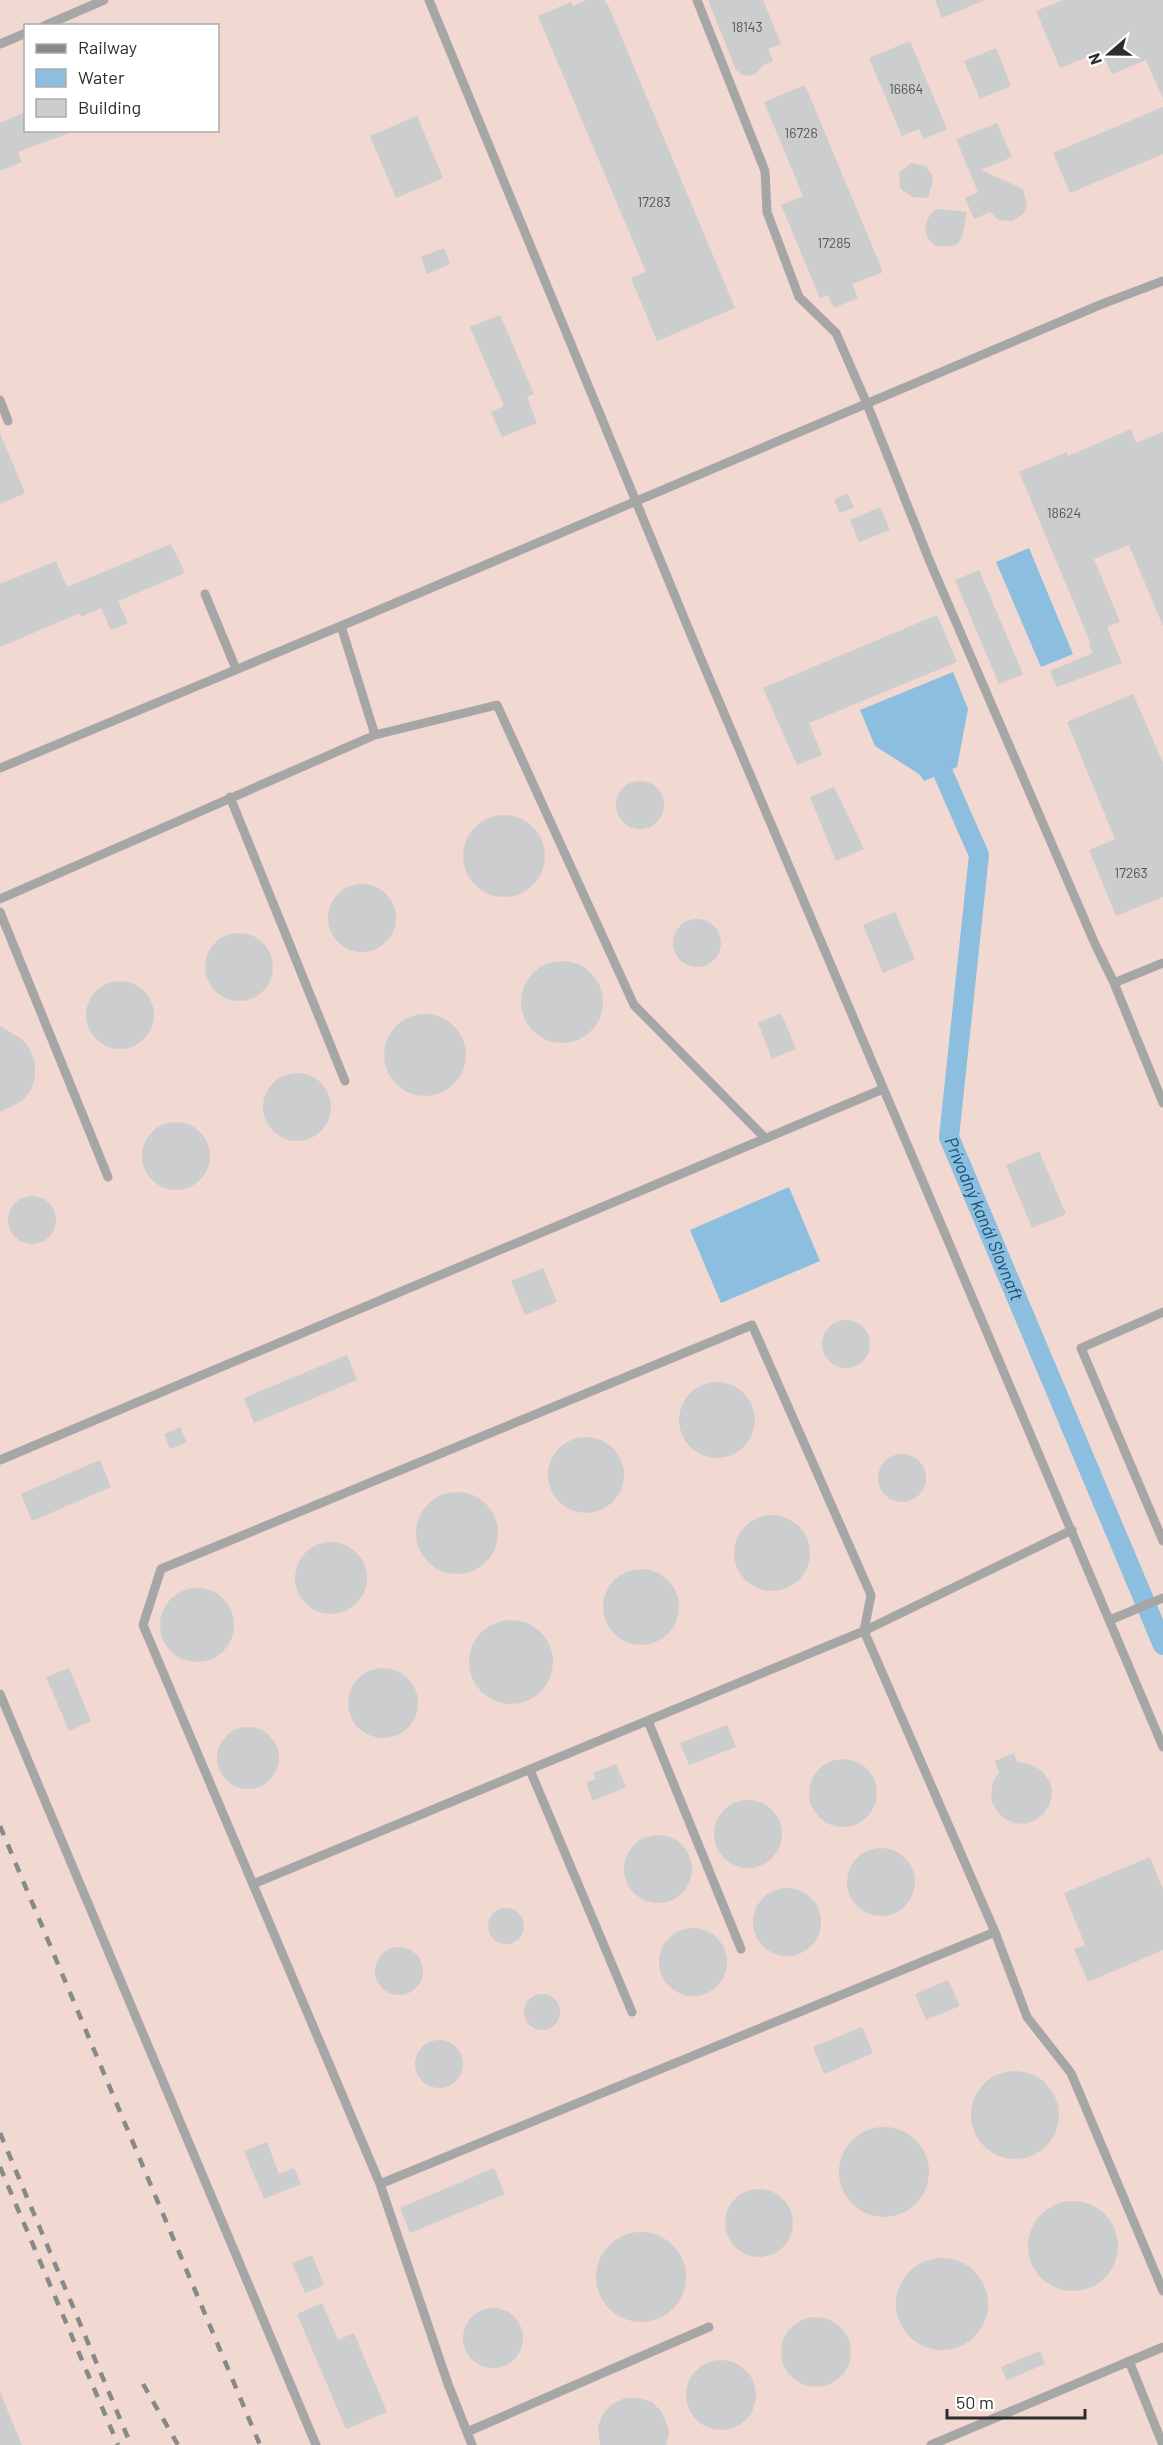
<svg xmlns="http://www.w3.org/2000/svg" width="1163" height="2445" viewBox="0 0 1163 2445" font-family="Barlow,sans-serif">
  <style>
    .industrial { fill: #f1d8d0; fill-rule: evenodd }
    .water { fill: #8cbee0 }
    .lines { fill: none; stroke-linecap: round; stroke-linejoin: round }
    .canal { stroke: #8cbee0; stroke-width: 20 }
    .building { fill: #cbcdce }
    .service { stroke: #a7a6a6; stroke-width: 9 }
    .rail { stroke: #88898a; stroke-width: 4.5; stroke-dasharray: 10 10; stroke-linecap: butt }
    .labels { text-anchor: middle; stroke-width: 4.5; stroke-linejoin: round; paint-order: stroke }
    .number-label { font-size: 14px; fill: #545555 }
    .water-label { font-size: 18px; font-style: italic; fill: #145072; stroke: #fff }
  </style>
  <rect width="100%" height="100%" fill="#e7e9ea"/>
  <path class="industrial" d="M0,0H1163V2445H0ZM26,26H218V130H26Z"/>
  <path class="water" d="M1029,548L1073,654L1041,667L996,562Z
    M953,672L968,709L957,767L924,781L919,774L875,746L860,710Z
    M789,1187L820,1261L721,1303L690,1230Z"/>
  <g class="lines">
    <path class="canal" id="s1" d="M943,773L979,855L949,1137L1163,1645"/>
  </g>
  <path class="building" d="M586,0H604L608,5L735,308L657,341L631,278L646,272L538,16L571,2L573,6Z
    M708,0H763L781,44L768,49L773,61L762,66L757,73L750,76L743,75L736,70Z
    M935,0H985L942,18Z
    M1063,0H1163V99L1146,60L1112,74L1103,55L1094,59L1092,55L1060,68L1036,11Z
    M910,41L947,129L924,139L919,129L902,136L869,58Z
    M996,48L1011,86L980,99L964,61Z
    M805,85L883,272L852,284L858,298L834,308L828,295L820,298L781,205L803,196L764,102Z
    M1163,107V154L1070,193L1053,153Z
    M26,112V130L72,132L18,152L22,162L0,171V123Z
    M417,116L443,178L396,198L370,136Z
    M997,123L1012,157L981,170L1023,189L1027,205L1024,213L1013,221L999,220L990,212L974,219L965,198L978,192L956,139Z
    M911,163L926,166L932,175L933,180L928,198L912,197L900,188L899,173Z
    M936,209L967,212L963,234L958,243L953,246H936L928,239L925,228L928,218Z
    M444,248L450,264L427,274L421,257Z
    M500,315L534,394L527,397L537,423L502,437L491,412L504,406L470,327Z
    M1131,429L1136,443L1163,432V626L1129,545L1094,559L1120,622L1107,627L1122,663L1057,687L1050,671L1093,653L1089,645L1091,644L1019,472L1067,452L1068,456Z
    M0,433L25,493L0,504Z
    M847,493L854,507L840,513L834,500Z
    M880,507L890,530L859,542L850,520Z
    M171,544L185,573L118,601L128,623L111,630L101,608L81,617L80,613L0,647V584L56,561L67,587Z
    M979,570L1023,674L999,684L955,580Z
    M937,615L957,662L809,723L822,755L797,765L763,688Z
    M1133,694L1163,763V897L1116,916L1089,850L1115,839L1067,722Z
    M616 805a24 24 0 1 1 48 0a24 24 0 1 1-48 0Z
    M834,787L864,849L836,861L810,797Z
    M463 856a41 41 0 1 1 82 0a41 41 0 1 1-82 0Z
    M328 918a34 34 0 1 1 68 0a34 34 0 1 1-68 0Z
    M895,912L915,959L883,973L863,925Z
    M673 943a24 24 0 1 1 48 0a24 24 0 1 1-48 0Z
    M205 967a34 34 0 1 1 68 0a34 34 0 1 1-68 0Z
    M521 1002a41 41 0 1 1 82 0a41 41 0 1 1-82 0Z
    M86 1015a34 34 0 1 1 68 0a34 34 0 1 1-68 0Z
    M781,1013L796,1049L772,1059L758,1023Z
    M384 1055a41 41 0 1 1 82 0a41 41 0 1 1-82 0Z
    M0,1026L22,1039L28,1046L35,1062V1077L31,1090L22,1101L0,1112Z
    M263 1107a34 34 0 1 1 68 0a34 34 0 1 1-68 0Z
    M142 1156a34 34 0 1 1 68 0a34 34 0 1 1-68 0Z
    M1039,1151L1066,1214L1032,1228L1006,1165Z
    M8 1220a24 24 0 1 1 48 0a24 24 0 1 1-48 0Z
    M543,1268L557,1302L525,1315L511,1281Z
    M822 1344a24 24 0 1 1 48 0a24 24 0 1 1-48 0Z
    M347,1355L357,1380L254,1423L244,1398Z
    M679 1420a38 38 0 1 1 76 0a38 38 0 1 1-76 0Z
    M180,1427L187,1442L170,1449L164,1434Z
    M548 1475a38 38 0 1 1 76 0a38 38 0 1 1-76 0Z
    M878 1478a24 24 0 1 1 48 0a24 24 0 1 1-48 0Z
    M100,1460L111,1487L32,1521L21,1494Z
    M416 1533a41 41 0 1 1 82 0a41 41 0 1 1-82 0Z
    M734 1553a38 38 0 1 1 76 0a38 38 0 1 1-76 0Z
    M295 1578a36 36 0 1 1 72 0a36 36 0 1 1-72 0Z
    M603 1607a38 38 0 1 1 76 0a38 38 0 1 1-76 0Z
    M160 1625a37 37 0 1 1 74 0a37 37 0 1 1-74 0Z
    M469 1662a42 42 0 1 1 84 0a42 42 0 1 1-84 0Z
    M348 1703a35 35 0 1 1 70 0a35 35 0 1 1-70 0Z
    M69,1668L91,1721L69,1731L46,1677Z
    M727,1725L736,1747L689,1765L680,1743Z
    M217 1758a31 31 0 1 1 62 0a31 31 0 1 1-62 0Z
    M1014,1753L1017,1762L1030,1764L1042,1771L1050,1782L1052,1791L1050,1804L1044,1813L1036,1820L1025,1824L1014,1823L1002,1817L992,1803L991,1794L993,1782L999,1772L995,1761Z
    M809 1793a34 34 0 1 1 68 0a34 34 0 1 1-68 0Z
    M616,1764L626,1787L593,1801L586,1783L596,1779L593,1773Z
    M714 1834a34 34 0 1 1 68 0a34 34 0 1 1-68 0Z
    M624 1869a34 34 0 1 1 68 0a34 34 0 1 1-68 0Z
    M847 1882a34 34 0 1 1 68 0a34 34 0 1 1-68 0Z
    M1150,1857L1163,1889V1950L1088,1982L1074,1949L1085,1945L1064,1893Z
    M753 1922a34 34 0 1 1 68 0a34 34 0 1 1-68 0Z
    M488 1926a18 18 0 1 1 36 0a18 18 0 1 1-36 0Z
    M659 1962a34 34 0 1 1 68 0a34 34 0 1 1-68 0Z
    M375 1971a24 24 0 1 1 48 0a24 24 0 1 1-48 0Z
    M948,1980L960,2006L926,2020L915,1994Z
    M524 2012a18 18 0 1 1 36 0a18 18 0 1 1-36 0Z
    M862,2027L873,2053L824,2074L813,2047Z
    M415 2064a24 24 0 1 1 48 0a24 24 0 1 1-48 0Z
    M971 2115a44 44 0 1 1 88 0a44 44 0 1 1-88 0Z
    M839 2172a45 45 0 1 1 90 0a45 45 0 1 1-90 0Z
    M267,2142L279,2174L294,2168L301,2184L264,2199L244,2151Z
    M494,2168L505,2194L410,2233L400,2208Z
    M725 2223a34 34 0 1 1 68 0a34 34 0 1 1-68 0Z
    M1028 2246a45 45 0 1 1 90 0a45 45 0 1 1-90 0Z
    M596 2277a45 45 0 1 1 90 0a45 45 0 1 1-90 0Z
    M312,2255L324,2285L305,2293L292,2263Z
    M896 2304a46 46 0 1 1 92 0a46 46 0 1 1-92 0Z
    M322,2303L338,2340L354,2333L387,2412L346,2429L297,2314Z
    M463 2338a30 30 0 1 1 60 0a30 30 0 1 1-60 0Z
    M781 2352a35 35 0 1 1 70 0a35 35 0 1 1-70 0Z
    M1040,2351L1045,2364L1007,2380L1001,2367Z
    M686 2395a35 35 0 1 1 70 0a35 35 0 1 1-70 0Z
    M0,2392L22,2445H0Z
    M625,2398H638L652,2402L661,2411L666,2421L669,2433L666,2445H600L598,2426L603,2414L611,2405Z"/>
  <g class="lines">
    <path class="service" d="M429,0L701,659L1163,1747
      M697,0L765,171L767,212L799,297L836,333L867,404L930,562L1095,944L1114,983L1163,963
      M44,26L104,0
      M0,44L26,33
      M0,400L8,421
      M205,594L236,669
      M375,735L497,705L634,1005L765,1138
      M0,768L341,626L1102,304L1163,281
      M230,797L345,1081
      M0,899L375,735L341,626
      M0,912L108,1177
      M1114,983L1163,1103
      M1163,1312L1081,1348L1163,1541
      M0,1460L883,1089
      M1110,1620L1163,1598
      M0,1694L316,2445
      M648,1721L741,1949
      M530,1770L632,2012
      M253,1884L864,1631L1072,1530
      M380,2184L995,1932
      M1129,2361L1163,2445
      M467,2432L709,2327
      M472,2445L448,2384L380,2184L143,1625L161,1569L752,1325L871,1595L864,1631L995,1932L1027,2017L1071,2073L1163,2291
      M931,2445L1163,2347"/>
    <path class="rail" d="M0,1826L260,2445
      M0,2133L131,2445
      M0,2167L118,2445
      M143,2384L178,2445"/>
  </g>
  <g class="labels">
    <g class="number-label">
      <text x="747" y="32">18143</text>
      <text x="906" y="94">16664</text>
      <text x="801" y="138">16726</text>
      <text x="654" y="207">17283</text>
      <text x="834" y="248">17285</text>
      <text x="1064" y="518">18624</text>
      <text x="1131" y="878">17263</text>
    </g>
    <g class="water-label">
      <text dy="6" stroke="none"><textPath href="#s1" startOffset="462">Prívodný kanál Slovnaft</textPath></text>
    </g>
  </g>
  <rect x="24" y="24" width="195" height="108" fill="#ffffff" stroke="#ababab" stroke-width="1.5"/>
  <rect x="36" y="44" width="30" height="9" fill="#88898a" stroke="#ababab" stroke-width="1.5"/>
  <text x="78" y="54" font-size="18" fill="#2c2d2d">Railway</text>
  <rect x="36" y="69" width="30" height="18" fill="#8cbee0" stroke="#ababab" stroke-width="1.5"/>
  <text x="78" y="84" font-size="18" fill="#2c2d2d">Water</text>
  <rect x="36" y="99" width="30" height="18" fill="#cbcdce" stroke="#ababab" stroke-width="1.5"/>
  <text x="78" y="114" font-size="18" fill="#2c2d2d">Building</text>
  <g transform="translate(1109 54) rotate(250)" stroke="#ffffff" stroke-width="4.5" paint-order="stroke">
  <path d="M0-4.5L10 22L0 15L-10 22Z" fill="#2c2d2d"/>
  <text y="-9" font-size="16" font-weight="bold" text-anchor="middle" fill="#2c2d2d">N</text>
  </g>
  <path d="M947 2409v9h138v-9" fill="none" stroke="#2c2d2d" stroke-width="3"/>
  <text x="956" y="2409" font-size="18" fill="#2c2d2d" stroke="#ffffff" stroke-width="4.5" paint-order="stroke">50 m</text>
</svg>
